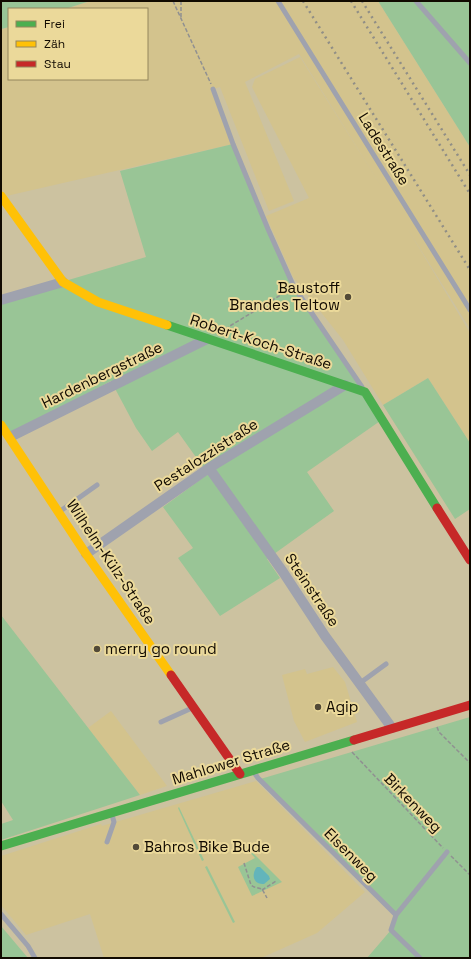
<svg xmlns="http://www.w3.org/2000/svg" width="471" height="959" viewBox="0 0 471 959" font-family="'Space Grotesk',sans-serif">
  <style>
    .built { fill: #d3c38d }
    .green { fill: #99c596 }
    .water { fill: #63b5bb }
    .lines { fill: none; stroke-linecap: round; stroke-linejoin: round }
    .path { stroke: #909091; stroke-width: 1.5; stroke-dasharray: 4 2; stroke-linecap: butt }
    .lane { stroke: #9fa2ae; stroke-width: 5 }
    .street { stroke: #9fa2ae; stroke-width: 10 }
    .fast { stroke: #4caf50; stroke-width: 9 }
    .slow { stroke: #ffc107; stroke-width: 9 }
    .jam { stroke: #c62828; stroke-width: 9 }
    .rail { stroke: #908e86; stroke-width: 2.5; stroke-dasharray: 2 4; stroke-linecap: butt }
    .poi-dot { fill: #524a38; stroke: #ebd99a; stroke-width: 1.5 }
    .labels { text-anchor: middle; stroke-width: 4; stroke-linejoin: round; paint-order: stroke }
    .street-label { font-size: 15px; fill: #110a00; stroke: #ebd99a }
    .poi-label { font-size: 15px; fill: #110a00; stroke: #ebd99a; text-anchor: start }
  </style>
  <rect width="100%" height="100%" fill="#ccc2a0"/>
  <path class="built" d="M91,1H378L470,147V329L299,54L245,82L294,201L269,211L220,87L213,89L233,144L2,197L1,195V30L9,27V79H147V9H66Z
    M300,57L403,221L470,333V443L428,378L383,405L343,340L293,277L266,216L309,198L252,87L255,79Z
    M333,667L345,682L357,722L305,742L294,721L282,675L305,669L307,674Z
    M111,711L167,786L140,795L88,728Z
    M256,781L365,892L317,933L261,958H104L90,914L26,935L1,905V856L101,824L102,826Z"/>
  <path class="green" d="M1,1H90L65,9H9V27L1,29Z
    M378,1H470V147Z
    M233,144L294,287L383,419L307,472L334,511L267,559L280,578L220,616L178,558L193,548L163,507L208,474L178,432L152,451L136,428L111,381L11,435L1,420V300L146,257L120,171Z
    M428,378L470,443V509L455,519L383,405Z
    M1,615L140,795L1,840V824L13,820L1,801Z
    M470,717V958H367L391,930L396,915L257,780Z
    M179,807L204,860L202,861L178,808Z
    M246,846L282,882L252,896L238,867L255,858L246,848L239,851L238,849Z
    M207,866L235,922L233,923L205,867Z
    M1,926L28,958H1Z"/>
  <path class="water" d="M257,867H260L269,876L270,879L264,884C253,885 251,874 257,867Z"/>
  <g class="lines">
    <path class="path" d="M173,1L211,84
      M181,17V1
      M220,332L289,290
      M437,727L439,732L470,763
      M352,752L443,848
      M451,856L470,875
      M244,863L251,885L254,887L262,889L267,898
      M262,890L276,881"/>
    <path class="lane" d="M278,1L470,310
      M416,1L470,63
      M213,89L233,144L268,229L294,287L362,387
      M59,512L97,485
      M360,683L386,664
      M161,722L192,708
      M253,771L258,778L396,915L391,930L420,958
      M107,842L114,822L112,815
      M1,914L28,946L35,958
      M396,915L447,852"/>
    <path class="street" d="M1,300L63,282
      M10,437L207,339
      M209,468L283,572L325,636L392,728
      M86,554L209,468L345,385"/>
    <path class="fast" d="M167,325L365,392L437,508
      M1,846L354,740"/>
    <path class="slow" d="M1,196L63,282L98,302L167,325
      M1,425L86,554L171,675"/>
    <path class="jam" d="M437,508L470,560
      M171,675L240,774
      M354,740L470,705"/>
    <path class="rail" d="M303,1L470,270
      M351,1L470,194
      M362,1L470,175"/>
  </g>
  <g class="poi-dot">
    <circle cx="348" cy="297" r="4"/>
    <circle cx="97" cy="649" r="4"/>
    <circle cx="318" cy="707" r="4"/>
    <circle cx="136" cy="847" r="4"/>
  </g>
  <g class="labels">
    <g class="street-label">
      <text transform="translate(384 149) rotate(58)" y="5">Ladestraße</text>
      <text transform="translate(261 342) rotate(18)" y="5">Robert-Koch-Straße</text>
      <text transform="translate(102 375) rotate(-26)" y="5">Hardenbergstraße</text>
      <text transform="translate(206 455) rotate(-33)" y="5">Pestalozzistraße</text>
      <text transform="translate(111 562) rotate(56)" y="5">Wilhelm-Külz-Straße</text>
      <text transform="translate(312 590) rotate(56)" y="5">Steinstraße</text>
      <text transform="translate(231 762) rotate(-17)" y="5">Mahlower Straße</text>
      <text transform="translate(413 803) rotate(46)" y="5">Birkenweg</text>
      <text transform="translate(351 855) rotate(45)" y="5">Elsenweg</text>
    </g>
    <g class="poi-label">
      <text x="340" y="293" text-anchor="end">Baustoff<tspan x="340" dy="17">Brandes Teltow</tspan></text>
      <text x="105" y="654">merry go round</text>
      <text x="326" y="712">Agip</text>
      <text x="144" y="852">Bahros Bike Bude</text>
    </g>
  </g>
  <rect width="471" height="959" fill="none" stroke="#110a00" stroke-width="4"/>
  <rect x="8" y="8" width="140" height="72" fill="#ebd99a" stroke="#94865c"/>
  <rect x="16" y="21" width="20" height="6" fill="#4caf50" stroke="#94865c"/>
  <text x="44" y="28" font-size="12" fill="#110a00">Frei</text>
  <rect x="16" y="41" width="20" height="6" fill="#ffc107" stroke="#94865c"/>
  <text x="44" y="48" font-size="12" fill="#110a00">Zäh</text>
  <rect x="16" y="61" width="20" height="6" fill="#c62828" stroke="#94865c"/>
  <text x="44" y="68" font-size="12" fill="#110a00">Stau</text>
</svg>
